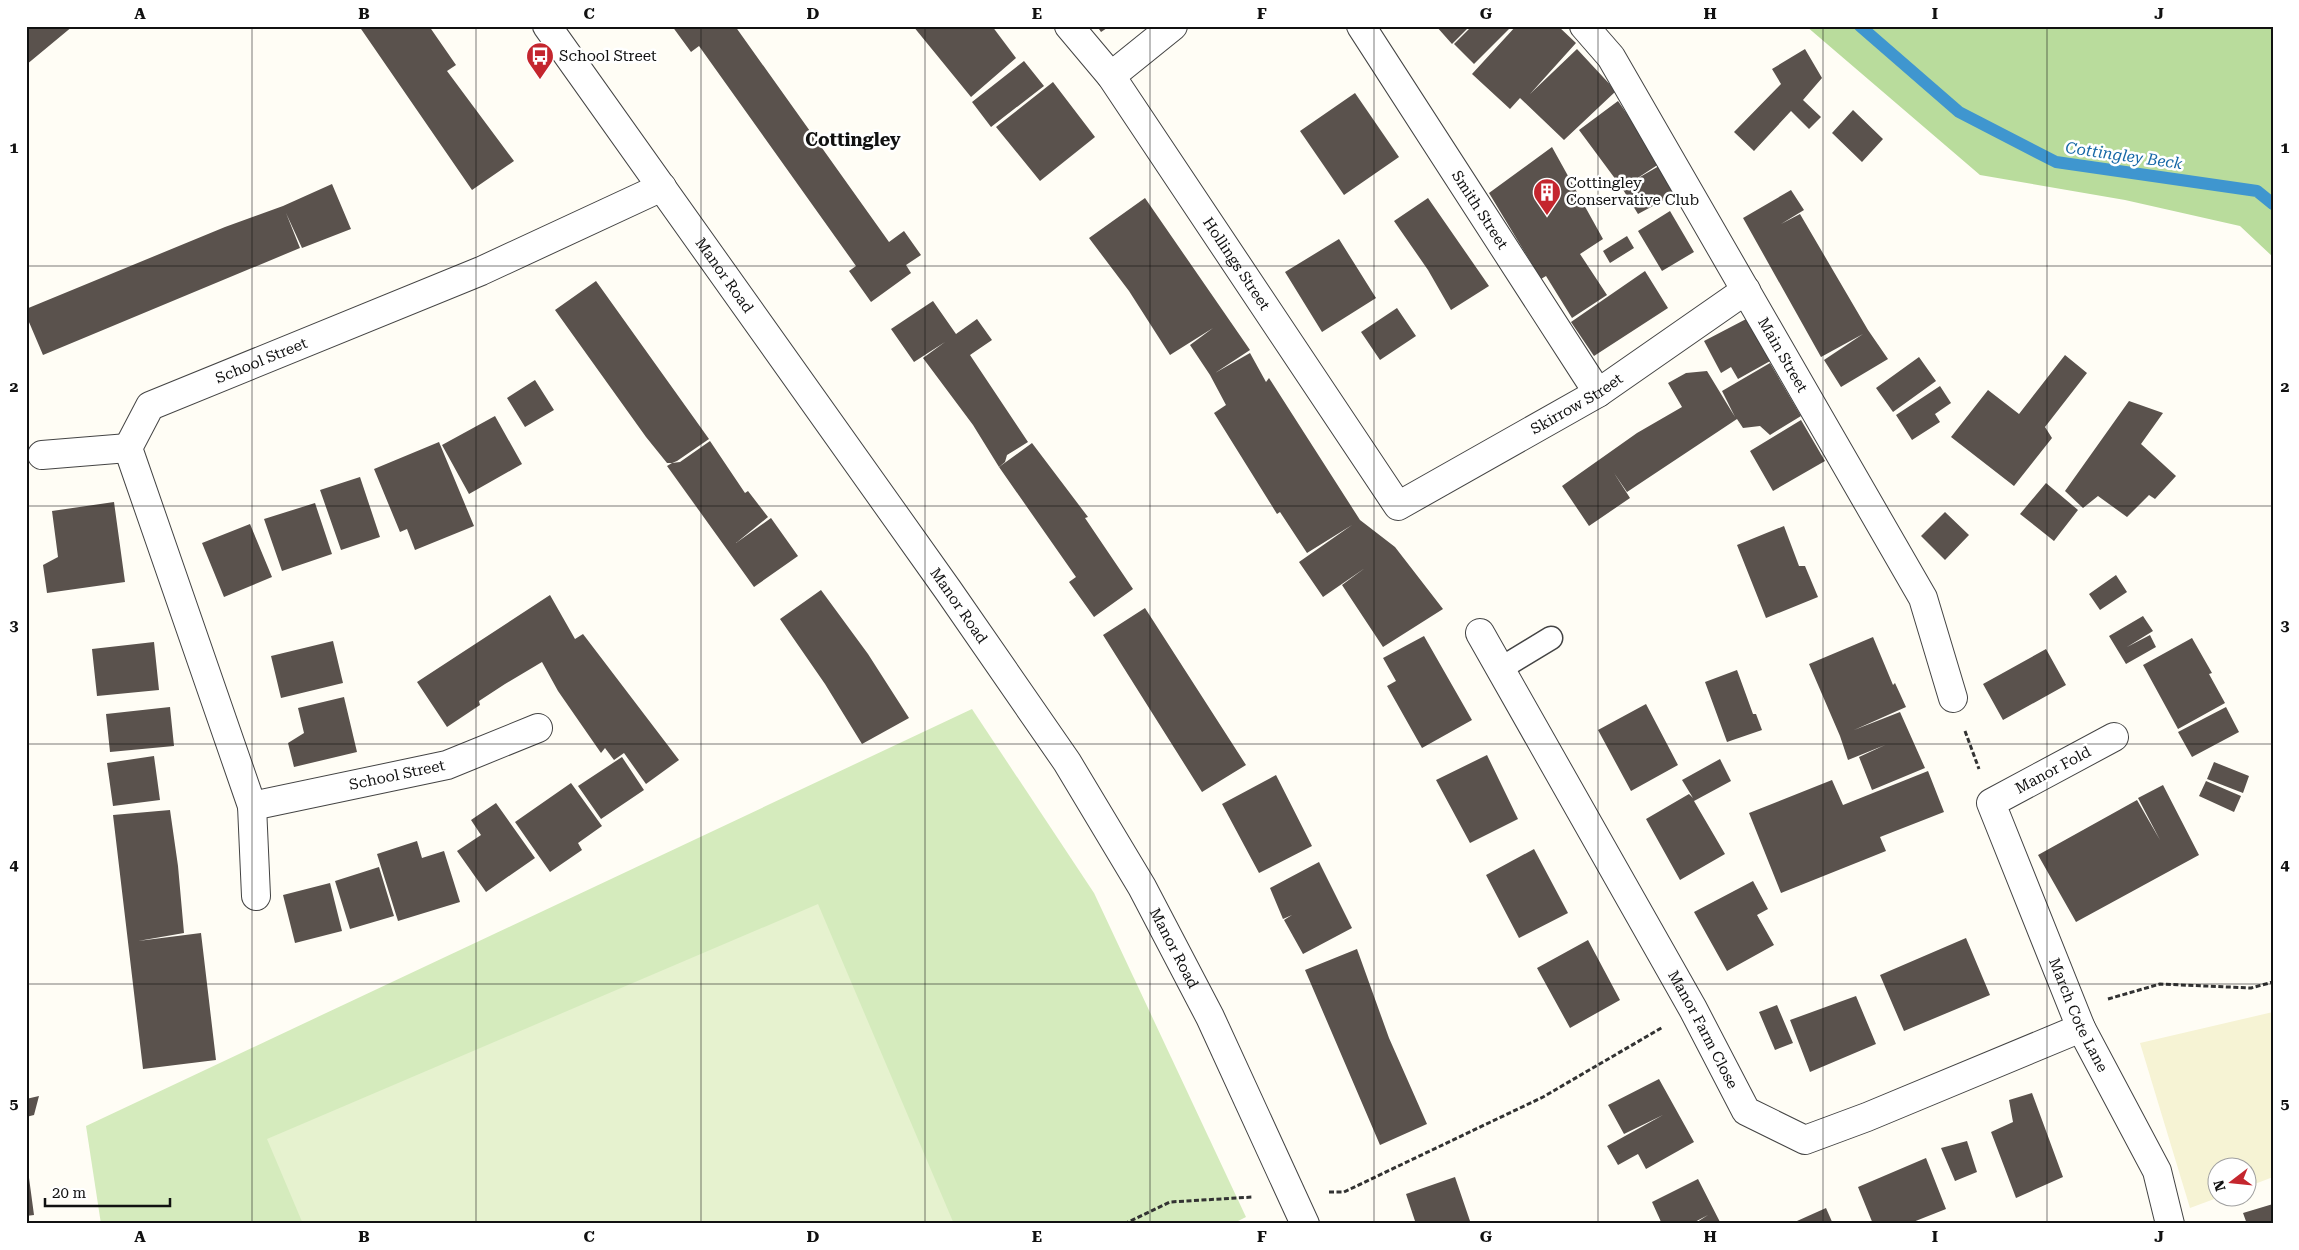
<svg xmlns="http://www.w3.org/2000/svg" width="2299" height="1250" viewBox="0 0 2299 1250" font-family="'Roboto Serif',serif">
  <style>
    .farmland { fill: #f6f3d4 }
    .green { fill: #d5ebbd }
    .forest { fill: #b9dc9c }
    .pitch { fill: #e6f2cf }
    .lines { fill: none; stroke-linecap: round; stroke-linejoin: round }
    .stream { stroke: #3f96cf; stroke-width: 12 }
    .building { fill: #5a524d }
    .lane-casing { stroke: #444; stroke-width: 25 }
    .street-casing { stroke: #444; stroke-width: 30 }
    .path { stroke: #333; stroke-width: 3; stroke-dasharray: 5 2.5; stroke-linecap: butt }
    .lane { stroke: #fff; stroke-width: 22 }
    .street { stroke: #fff; stroke-width: 28 }
    .grid { fill: none; stroke: #111; stroke-width: 1; stroke-opacity: 0.55 }
    .labels { text-anchor: middle; stroke-width: 5; stroke-linejoin: round; paint-order: stroke }
    .poi-label { font-size: 15px; fill: #111; stroke: #fff; text-anchor: start }
    .street-label { font-size: 15px; fill: #111; stroke: #fff }
    .water-label { font-size: 16px; font-style: italic; fill: #1768a6; stroke: #fff }
    .quarter-label { font-size: 18px; font-weight: bold; fill: #111; stroke: #fff }
    .neatline { fill: none; stroke: #111; stroke-width: 2 }
    .grid-label { font-size: 16px; text-anchor: middle; font-weight: bold; fill: #111 }
  </style>
  <rect width="100%" height="100%" fill="#fffdf5"/>
  <path class="farmland" d="M2273,1012V1177L2247,1187L2246,1168H2216L2217,1198L2190,1208L2140,1043Z"/>
  <path class="green" d="M972,709L1094,893L1246,1217L1232,1224H101L86,1126Z"/>
  <path class="forest" d="M1806,26L2273,27V257L2240,226L2125,200L1980,175Z"/>
  <path class="pitch" d="M818,904L954,1224H303L267,1139Z"/>
  <g class="lines">
    <path class="stream" d="M1860,26L1959,112L2056,162L2257,191L2273,204"/>
  </g>
  <path class="building" d="M26,26H73L26,65Z
    M359,26H429L456,65L447,71L514,161L472,190Z
    M672,26H735L889,242L904,231L921,255L906,265L911,273L871,302L849,271L856,266L699,46L691,52Z
    M913,26H992L1016,58L971,97Z
    M1097,26H1110L1101,32Z
    M1436,26H1470L1452,44Z
    M1472,26H1512L1474,64L1454,44Z
    M1516,26H1558L1576,43L1530,94L1577,49L1616,91L1564,140L1520,98L1510,109L1472,74Z
    M1805,49L1822,78L1803,100L1821,117L1809,129L1791,111L1754,151L1734,132L1781,84L1772,69Z
    M1024,61L1044,86L991,127L972,102Z
    M1053,82L1095,137L1040,181L996,127Z
    M1355,93L1399,157L1344,195L1300,131Z
    M1618,101L1641,134L1659,164L1633,181L1659,166L1675,194L1638,214L1622,188L1579,130Z
    M1853,110L1883,139L1862,162L1832,133Z
    M1552,147L1603,239L1580,254L1607,295L1572,318L1546,276L1541,279L1489,193Z
    M332,184L351,229L302,248L286,213L300,248L43,355L26,315V309L225,227L283,206Z
    M1791,190L1804,210L1781,224L1800,214L1868,330L1888,359L1841,387L1824,360L1863,334L1821,357L1743,218Z
    M1145,198L1250,350L1215,373L1250,353L1266,382L1269,378L1360,520L1395,547L1443,609L1383,647L1342,585L1365,568L1323,597L1299,562L1352,525L1307,553L1280,512L1277,514L1214,413L1226,405L1210,375L1190,345L1213,328L1170,355L1129,291L1089,238Z
    M1428,198L1489,286L1451,310L1428,270L1394,221Z
    M1670,211L1694,252L1662,271L1638,231Z
    M1627,236L1634,248L1610,263L1603,251Z
    M1339,239L1376,298L1322,332L1285,272Z
    M1645,271L1668,308L1594,356L1571,322Z
    M596,281L709,439L677,461L672,463L680,462L710,441L745,493L748,491L768,517L736,543L771,518L798,556L754,587L667,466L672,463H667L646,437L555,310Z
    M933,301L956,334L977,319L992,340L970,355L1028,442L1007,455L1005,462L999,467L1032,443L1088,517L1085,518L1133,589L1094,617L1069,582L1076,577L999,467L973,425L923,358L945,342L914,362L891,329Z
    M1397,308L1416,336L1380,360L1361,332Z
    M1750,317L1772,360L1738,379L1731,367L1721,373L1704,341Z
    M2065,355L2087,373L2045,427L2052,438L2014,486L1951,437L1988,390L2019,414Z
    M1919,357L1936,381L1893,412L1876,388Z
    M1770,363L1801,416L1770,435L1760,426L1743,428L1737,419L1627,492L1614,473L1630,498L1589,526L1562,486L1637,433L1682,407L1668,383L1686,373L1707,371L1735,417L1722,391Z
    M535,380L554,410L525,427L507,398Z
    M1940,386L1951,403L1935,414L1940,422L1912,440L1896,415Z
    M2129,401L2163,413L2141,444L2176,476L2155,499L2149,495L2127,517L2098,496L2083,508L2065,491Z
    M495,416L522,464L469,494L442,445Z
    M1801,420L1825,461L1773,491L1750,451Z
    M439,442L474,526L415,550L407,529L400,532L374,469Z
    M360,477L380,537L341,550L320,490Z
    M2046,483L2078,510L2054,541L2020,514Z
    M114,502L125,582L47,593L43,565L58,557L52,511Z
    M315,503L332,554L282,571L264,519Z
    M1945,512L1969,535L1945,560L1921,536Z
    M250,524L272,577L224,597L202,543Z
    M1784,526L1799,566H1805L1818,597L1766,618L1737,545Z
    M2116,575L2127,592L2100,610L2089,594Z
    M821,590L868,654L909,718L862,744L825,684L780,619Z
    M550,595L575,639L583,634L679,760L646,784L624,753L614,760L605,748L601,753L558,691L542,662L505,684L479,701L480,705L447,727L417,682Z
    M1145,608L1246,765L1202,792L1103,635Z
    M2143,616L2153,631L2127,647L2150,635L2156,647L2126,664L2109,636Z
    M1424,636L1472,720L1422,748L1387,686L1396,681L1383,658Z
    M1873,637L1893,685L1895,683L1906,707L1854,730L1900,712L1925,768L1872,790L1859,757L1885,745L1848,760L1840,736L1809,664Z
    M2192,638L2212,673L2209,674L2225,703L2178,729L2143,665Z
    M333,641L343,683L281,698L271,656Z
    M154,642L159,690L97,696L92,649Z
    M2046,649L2066,685L2003,720L1983,684Z
    M1737,670L1753,714H1756L1762,730L1727,742L1705,682Z
    M344,697L357,752L294,767L288,743L304,733L298,708Z
    M1646,704L1678,765L1631,791L1598,730Z
    M170,707L174,746L110,752L106,714Z
    M2226,707L2239,732L2192,757L2178,732Z
    M1487,755L1518,819L1470,843L1436,780Z
    M154,756L160,800L113,806L107,763Z
    M622,757L644,790L601,819L578,786Z
    M1720,759L1731,781L1694,801L1725,854L1680,880L1646,819L1689,794L1693,798L1682,780Z
    M2214,762L2249,776L2243,793L2207,779Z
    M1928,771L1944,812L1880,837L1886,851L1781,893L1749,813L1832,780L1843,805Z
    M1276,775L1312,846L1259,873L1222,804Z
    M2206,781L2241,796L2234,812L2199,796Z
    M571,783L602,826L578,843L582,850L550,872L515,822Z
    M2163,785L2199,855L2076,922L2038,855L2137,800L2160,840L2138,798Z
    M496,803L535,858L486,892L457,851L481,835L471,820Z
    M170,810L178,866L184,933L138,941L201,933L216,1060L143,1069L113,815Z
    M417,841L422,858L444,851L460,902L398,921L377,854Z
    M1534,849L1568,913L1519,938L1486,875Z
    M1319,862L1352,928L1303,954L1284,920L1292,915L1283,919L1270,888Z
    M379,867L394,916L350,929L335,881Z
    M1753,881L1768,909L1757,915L1774,945L1727,971L1694,912Z
    M330,883L342,931L295,943L283,895Z
    M1966,938L1990,995L1904,1031L1880,975Z
    M1588,940L1620,1000L1570,1028L1537,968Z
    M1357,949L1389,1038L1427,1124L1380,1145L1305,970Z
    M1856,996L1876,1044L1810,1072L1790,1020Z
    M1777,1005L1793,1043L1775,1050L1759,1012Z
    M1659,1079L1694,1142L1646,1169L1638,1154L1618,1165L1607,1146L1663,1115L1624,1134L1608,1105Z
    M2032,1093L2063,1177L2016,1198L1991,1132L2013,1122L2009,1100Z
    M39,1096L34,1115L26,1117V1099Z
    M1967,1141L1977,1172L1955,1181L1941,1148Z
    M1926,1158L1946,1209L1908,1224H1873L1858,1187Z
    M27,1163L34,1215L26,1216V1164Z
    M1455,1177L1471,1224H1416L1406,1194Z
    M1698,1179L1721,1224H1694L1708,1215L1691,1224H1662L1652,1202Z
    M2273,1204V1224H2247L2243,1213Z
    M1826,1208L1833,1224H1790L1797,1221Z"/>
  <g class="lines">
    <g class="lane-casing">
      <path id="lane" d="M1500,669L1551,638"/>
    </g>
    <g class="street-casing">
      <g id="street">
        <path id="s1" d="M547,26L948,590L1067,762L1142,887L1210,1017L1305,1224"/>
        <path id="s2" d="M1069,26L1111,76L1398,506L1598,393L1746,290"/>
        <path id="s3" d="M1361,26L1598,393"/>
        <path id="s4" d="M1584,26L1611,57L1923,598L1953,698"/>
        <path d="M1111,76L1173,26"/>
        <path d="M42,455L128,448"/>
        <path id="s5" d="M1480,633L1693,1009L1746,1111L1805,1140L1867,1117L2081,1028"/>
        <path id="s6" d="M538,728L447,765L252,806L128,448L150,406L481,271L662,187"/>
        <path id="s7" d="M2114,737L1991,803L2081,1028L2157,1171L2170,1224"/>
        <path d="M252,806L256,896"/>
      </g>
    </g>
    <path class="path" d="M1965,731L1979,769
      M2108,999L2160,984L2251,988L2273,982
      M1329,1192H1344L1543,1097L1663,1027
      M1124,1224L1170,1202L1253,1197"/>
    <use href="#lane" class="lane"/>
    <use href="#street" class="street"/>
  </g>
  <path class="grid" d="M252,26V1224M476,26V1224M701,26V1224M925,26V1224M1150,26V1224M1374,26V1224M1598,26V1224M1823,26V1224M2047,26V1224M26,266H2273M26,506H2273M26,744H2273M26,984H2273"/>
  <defs>
    <g id="bus-pin" transform="scale(1.4375)"><path d="M0 17L-7.5 6A9.5 9.5 0 1 1 7.5 6Z" fill="#c4262e" stroke="#fff"/><path d="M-5-6H5V4H4V6H2V4H-2V6H-4V4H-5ZM-3.5-4V0h7V-4ZM-3.5 1.2v1.5H-2V1.2ZM2 1.2v1.5H3.5V1.2Z" fill="#fff"/></g>
    <g id="building-pin" transform="scale(1.4375)"><path d="M0 17L-7.5 6A9.5 9.5 0 1 1 7.5 6Z" fill="#c4262e" stroke="#fff"/><path d="M-4-6H4V6H1V3H-1V6H-4ZM-2.5-4.3h1.7v1.8h-1.7ZM.8-4.3h1.7v1.8H.8ZM-2.5-1h1.7V.8h-1.7ZM.8-1h1.7V.8H.8Z" fill="#fff"/></g>
  </defs>
  <g fill-rule="evenodd">
    <use href="#bus-pin" x="540" y="56"/>
    <use href="#building-pin" x="1547" y="192"/>
  </g>
  <g class="labels">
    <g class="poi-label">
      <text x="559" y="61">School Street</text>
      <text x="1566" y="188">Cottingley<tspan x="1566" dy="17">Conservative Club</tspan></text>
    </g>
    <g class="street-label">
      <text dy="5" stroke="none"><textPath href="#s3" startOffset="219">Smith Street</textPath></text>
      <text dy="5" stroke="none"><textPath href="#s2" startOffset="291">Hollings Street</textPath></text>
      <text dy="5" stroke="none"><textPath href="#s1" startOffset="306">Manor Road</textPath></text>
      <text dy="5" stroke="none"><textPath href="#s4" startOffset="385">Main Street</textPath></text>
      <text dy="5" stroke="none"><textPath href="#s6" startOffset="844">School Street</textPath></text>
      <text dy="5" stroke="none"><textPath href="#s2" startOffset="788">Skirrow Street</textPath></text>
      <text dy="5" stroke="none"><textPath href="#s1" startOffset="711">Manor Road</textPath></text>
      <text transform="translate(2053 770) rotate(-28)" y="5">Manor Fold</text>
      <text transform="translate(397 775) rotate(-12)" y="5">School Street</text>
      <text dy="5" stroke="none"><textPath href="#s1" startOffset="1116">Manor Road</textPath></text>
      <text dy="5" stroke="none"><textPath href="#s7" startOffset="369">March Cote Lane</textPath></text>
      <text dy="5" stroke="none"><textPath href="#s5" startOffset="455">Manor Farm Close</textPath></text>
    </g>
    <g class="water-label">
      <text transform="translate(2124 155) rotate(8)" y="6">Cottingley Beck</text>
    </g>
    <g class="quarter-label">
      <text x="853" y="146">Cottingley</text>
    </g>
  </g>
  <rect width="2299" height="1250" fill="none" stroke="#ffffff" stroke-width="55"/>
  <g transform="translate(2232 1182) rotate(254)"><circle r="24" fill="#ffffff" stroke="#a0a0a0"/>
  <path d="M0-4L9 19L0 12L-9 19Z" fill="#c4262e"/>
  <text y="-8" font-size="14" font-weight="bold" text-anchor="middle" fill="#111111">N</text>
  </g>
  <path d="M45 1198v8h125v-8" fill="none" stroke="#111111" stroke-width="2.5"/>
  <text x="52" y="1198" font-size="15" fill="#111111" stroke="#ffffff" stroke-width="4" paint-order="stroke">20 m</text>
  <rect x="28" y="28" width="2244" height="1194" class="neatline"/>
  <g class="grid-label">
    <text x="140" y="19">A</text>
    <text x="364" y="19">B</text>
    <text x="589" y="19">C</text>
    <text x="813" y="19">D</text>
    <text x="1037" y="19">E</text>
    <text x="1262" y="19">F</text>
    <text x="1486" y="19">G</text>
    <text x="1710" y="19">H</text>
    <text x="1935" y="19">I</text>
    <text x="2159" y="19">J</text>
    <text x="14" y="153">1</text>
    <text x="2285" y="153">1</text>
    <text x="14" y="392">2</text>
    <text x="2285" y="392">2</text>
    <text x="14" y="631">3</text>
    <text x="2285" y="631">3</text>
    <text x="14" y="870">4</text>
    <text x="2285" y="870">4</text>
    <text x="14" y="1109">5</text>
    <text x="2285" y="1109">5</text>
    <text x="140" y="1242">A</text>
    <text x="364" y="1242">B</text>
    <text x="589" y="1242">C</text>
    <text x="813" y="1242">D</text>
    <text x="1037" y="1242">E</text>
    <text x="1262" y="1242">F</text>
    <text x="1486" y="1242">G</text>
    <text x="1710" y="1242">H</text>
    <text x="1935" y="1242">I</text>
    <text x="2159" y="1242">J</text>
  </g>
</svg>
